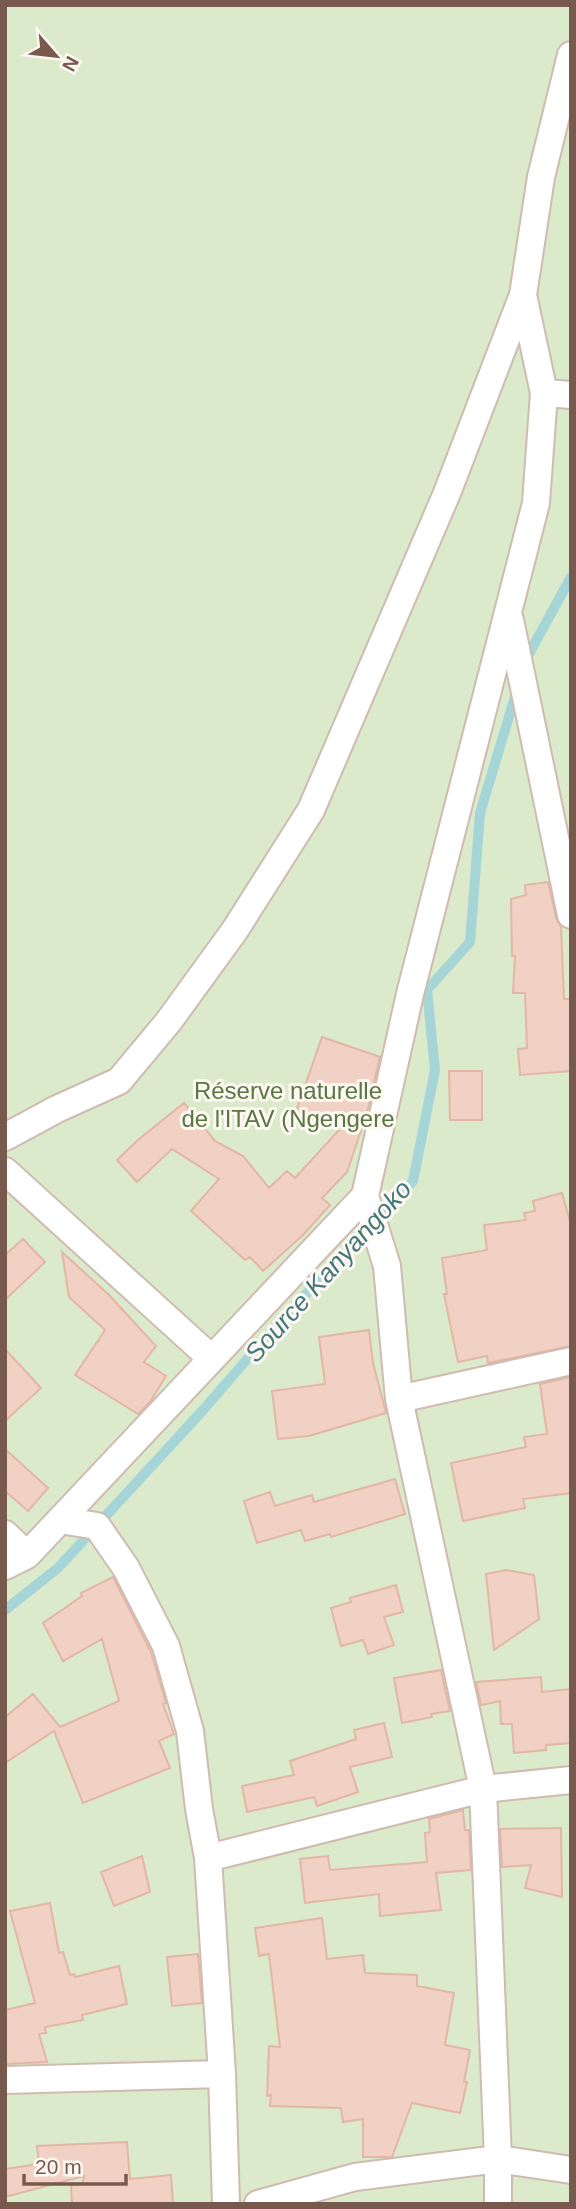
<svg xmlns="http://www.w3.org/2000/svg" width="576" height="2209" viewBox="0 0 576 2209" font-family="Arial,sans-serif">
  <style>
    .green { fill: #daeaca }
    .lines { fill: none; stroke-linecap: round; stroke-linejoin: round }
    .stream { stroke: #a6d5d8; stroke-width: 10 }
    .building { fill: #f1d1c4; stroke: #e3b6a5; stroke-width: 2 }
    .minor-casing { stroke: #cfbbb0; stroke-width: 30 }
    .minor { stroke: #fff; stroke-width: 26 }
    .labels { text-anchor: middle; stroke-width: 6; stroke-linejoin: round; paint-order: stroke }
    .park-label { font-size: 24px; fill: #587743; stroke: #fef8f2 }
    .water-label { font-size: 26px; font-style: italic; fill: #42787c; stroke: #fef8f2 }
  </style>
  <rect width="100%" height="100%" fill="#fcf4ec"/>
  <path class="green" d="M5,5H571V2204H5Z"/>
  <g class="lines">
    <path class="stream" d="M525,661L571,577
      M5,1610L58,1568L204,1409L275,1327L413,1181L435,1070L427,990L470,942L480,813L517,690"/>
  </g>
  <path class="building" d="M548,882L556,918L561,927L564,999H571V1071L520,1075L518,1049L527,1048L525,993H513L515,956H512L511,899L526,895L525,885Z
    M322,1037L380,1057L367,1113L347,1172L322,1198L330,1205L303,1235L263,1271L250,1257L245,1260L191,1211L219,1179L172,1149L137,1182L117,1160L139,1139L184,1103L215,1141L243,1156L269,1188L287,1171L295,1178L340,1129L295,1114Z
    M449,1071H482V1120H450Z
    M562,1193L571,1225V1346L488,1363L487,1356L458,1362L444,1294H447L442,1258L487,1250L484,1225L526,1220L524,1213L535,1211L533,1201Z
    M23,1239L45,1262L5,1300V1255Z
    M62,1252L109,1295L156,1346L144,1362L166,1376L150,1402L138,1414L75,1375L105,1330L69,1297Z
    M369,1330L373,1363L386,1413L309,1436L278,1439L272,1391L325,1384L319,1337Z
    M5,1349L41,1388L5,1421Z
    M571,1377V1493L523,1499L525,1508L463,1521L451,1463L526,1447L524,1437L547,1434L540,1384Z
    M5,1449L48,1488L28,1511L5,1491Z
    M395,1479L405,1514L331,1537L330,1534L305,1541L301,1530L257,1543L244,1501L270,1492L275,1506L312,1495L314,1502Z
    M506,1570L534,1575L539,1619L494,1650L486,1574Z
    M113,1577L151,1652L166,1703L163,1704L174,1734L159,1741L170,1768L83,1803L54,1731L5,1763V1717L33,1694L60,1727L119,1701L102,1639L63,1661L43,1623L82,1596L81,1593Z
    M396,1585L403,1612L384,1617L394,1645L368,1654L363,1640L341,1646L331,1608L351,1602L350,1598Z
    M441,1670L450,1711L431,1714L432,1717L402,1723L394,1678Z
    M541,1677L542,1692L571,1689V1743L546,1745V1750L514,1753L512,1724H501L500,1701L481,1705L476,1682Z
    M384,1723L392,1757L350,1767L358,1792L317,1806L314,1797L247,1812L242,1786L294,1775L290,1761L356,1739L354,1730Z
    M463,1810L465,1830H469L471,1870L436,1873L441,1910L380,1916L379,1894L305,1903L300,1859L328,1856L330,1870L427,1862L425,1833L430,1832L429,1819Z
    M561,1828L562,1897L525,1888L531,1865L502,1867L500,1829Z
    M142,1856L150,1892L114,1906L101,1872Z
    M50,1903L59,1953L63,1952L70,1975L74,1974L75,1977L119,1966L127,2004L82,2015L83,2020L45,2027L46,2033L39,2034L47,2062L5,2064V2010L35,2003L10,1911Z
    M322,1918L327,1959L363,1955L365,1973L417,1975V1986L454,1993L445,2045L470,2050L464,2082H467L460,2113L412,2103L392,2157H363V2119L343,2122L341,2108L270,2106L271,2095L267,2096L269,2046L280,2047L269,1954L259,1956L255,1928Z
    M198,1954L202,2003L172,2006L167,1957Z
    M127,2142L130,2179L171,2175L173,2204H72L71,2184L83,2183L84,2176L5,2197V2169L39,2164L37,2146Z"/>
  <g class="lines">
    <g class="minor-casing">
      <path id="minor" d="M544,393L571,395
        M510,620L571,915
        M5,1137L57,1109L119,1081L169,1021L235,930L311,810L447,493L523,295L541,177L571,55
        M5,1171L211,1358
        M399,1399L571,1361
        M60,1520L97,1526L126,1568L166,1646L190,1731L199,1809L208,1858L222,2074L226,2204
        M5,1534L27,1555
        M5,1566L27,1555L60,1520L365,1196
        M208,1858L483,1789L571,1780
        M5,2080L222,2074
        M258,2204L355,2177L498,2159L571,2170
        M498,2204V2159L483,1789L399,1399L387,1266L365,1196L410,994L536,503L544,393L523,295"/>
    </g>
    <use href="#minor" class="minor"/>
  </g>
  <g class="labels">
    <g class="park-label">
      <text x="288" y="1099">Réserve naturelle<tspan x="288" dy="28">de l'ITAV (Ngengere</tspan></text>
    </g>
    <g class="water-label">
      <text transform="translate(328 1271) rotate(-48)" y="9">Source Kanyangoko</text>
    </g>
  </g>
  <rect width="576" height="2209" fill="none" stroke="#78594e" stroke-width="14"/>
  <g transform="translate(56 56) rotate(118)" stroke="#fef8f2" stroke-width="5" paint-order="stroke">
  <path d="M0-5L12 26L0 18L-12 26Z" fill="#78594e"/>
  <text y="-10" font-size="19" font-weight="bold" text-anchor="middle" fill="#78594e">N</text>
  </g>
  <path d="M24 2174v10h102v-10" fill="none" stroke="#78594e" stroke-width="3.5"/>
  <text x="35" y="2174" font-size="21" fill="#78594e" stroke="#fef8f2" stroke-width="5" paint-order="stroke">20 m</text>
</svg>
